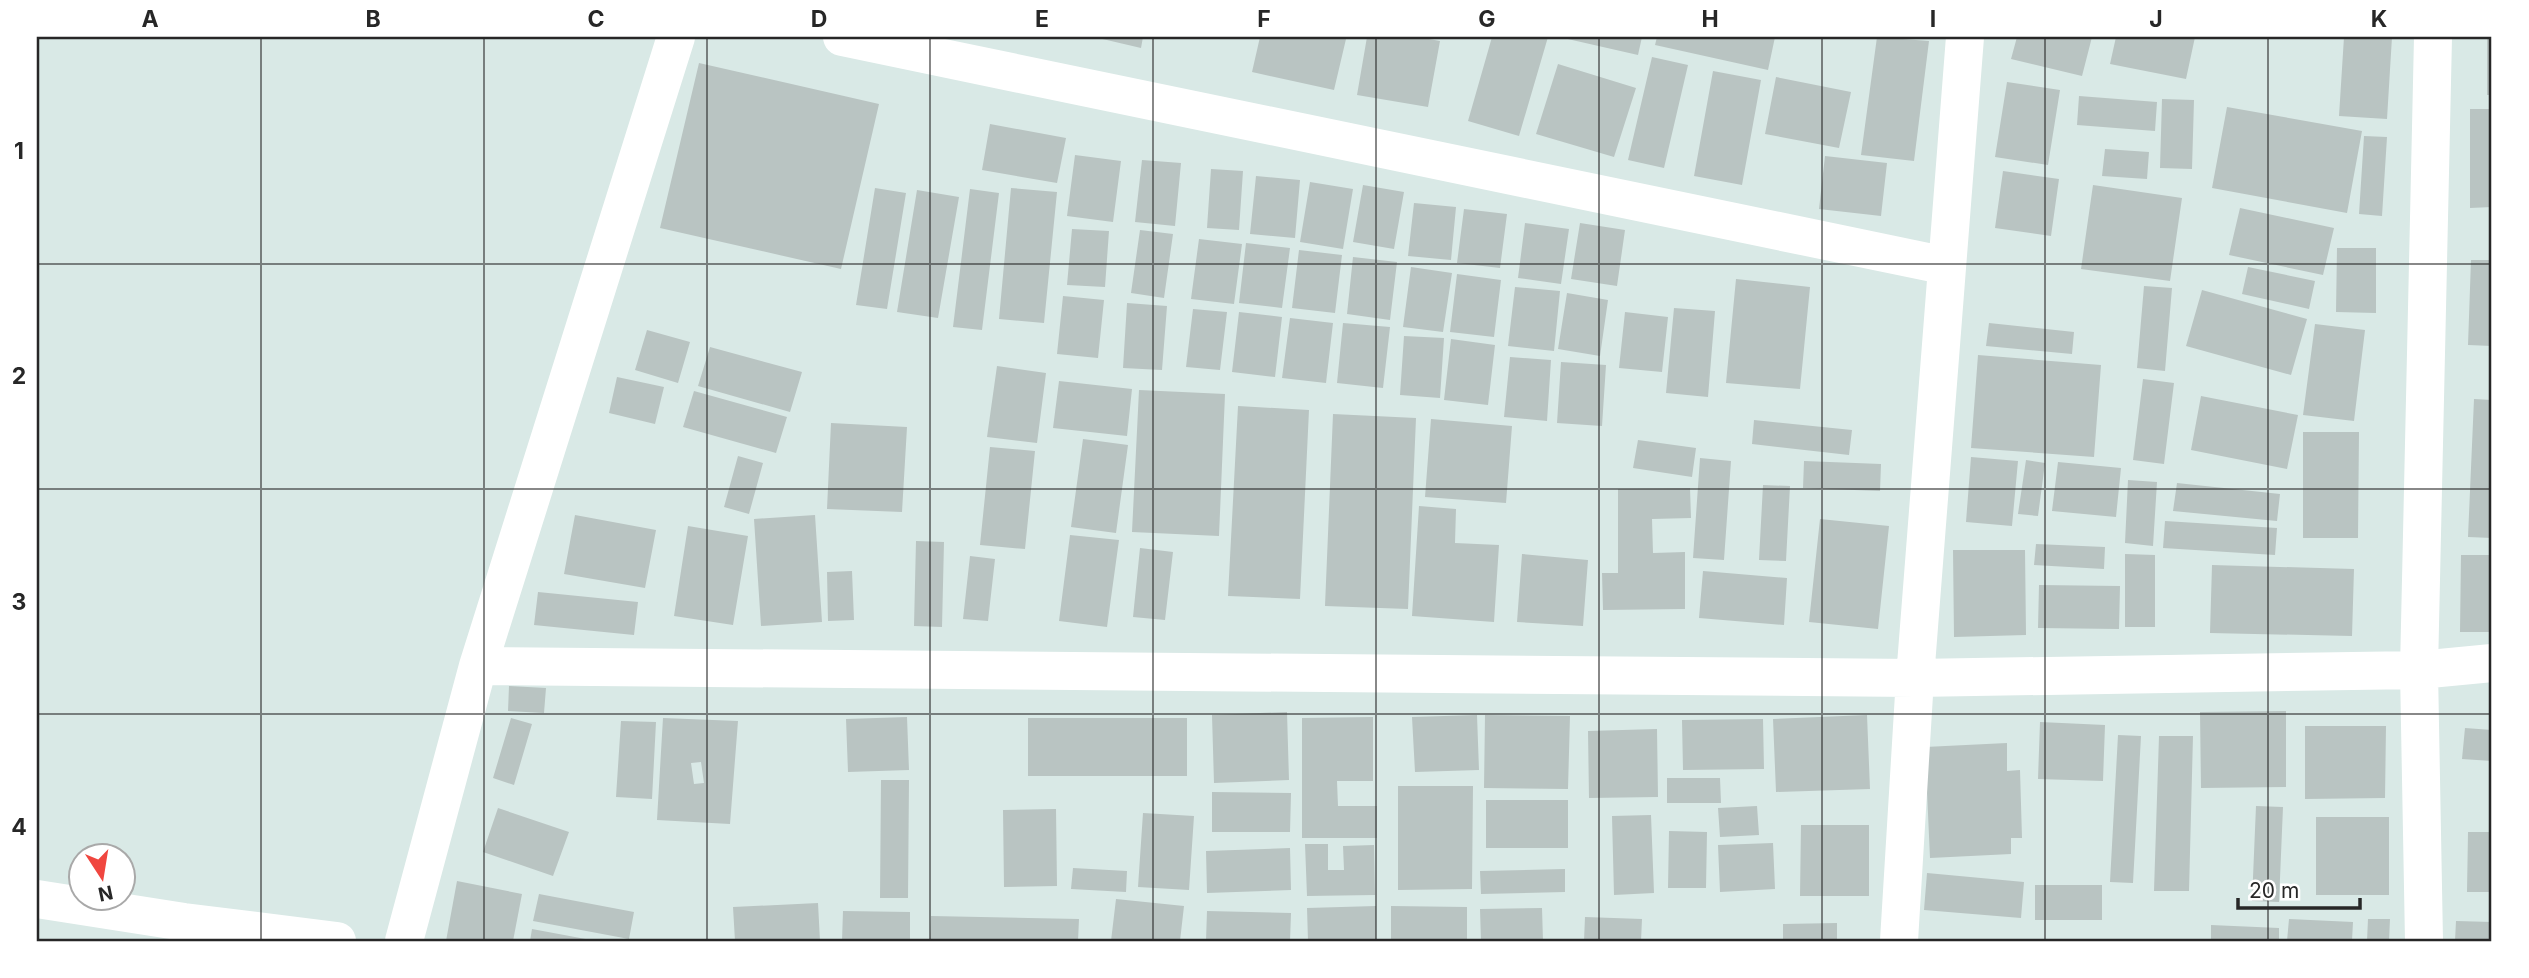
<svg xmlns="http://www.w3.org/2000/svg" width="2529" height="978" viewBox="0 0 2529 978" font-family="Inter,sans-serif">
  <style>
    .building { fill: #b9c4c2; fill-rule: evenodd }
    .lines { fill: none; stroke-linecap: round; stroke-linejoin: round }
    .minor { stroke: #fff; stroke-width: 38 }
    .grid { fill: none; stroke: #272727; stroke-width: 2; stroke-opacity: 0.55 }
    .neatline { fill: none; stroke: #272727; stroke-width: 2.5 }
    .grid-label { font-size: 23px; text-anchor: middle; font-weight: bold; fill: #272727 }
  </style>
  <rect width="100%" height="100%" fill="#d9e9e6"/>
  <path class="building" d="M1094,37H1143L1141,48Z
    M1260,37H1336L1346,39L1334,90L1252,72Z
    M1367,37H1418L1440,41L1428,107L1357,95Z
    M1492,37H1548L1519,136L1468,121Z
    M1559,37H1642L1638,55Z
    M1657,37H1775L1768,70L1655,45Z
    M1877,37L1929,41L1914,161L1861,155Z
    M2017,37H2092L2082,76L2011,59Z
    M2116,37H2195L2186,79L2110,64Z
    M2344,37H2392L2387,119L2339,116Z
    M2487,37H2492V95H2487Z
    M1652,57L1688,65L1664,168L1628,160Z
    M699,63L879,104L841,269L660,228Z
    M1558,64L1636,88L1614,157L1536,134Z
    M1713,71L1761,80L1742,185L1694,176Z
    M1776,77L1851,92L1839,148L1765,134Z
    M2007,82L2060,90L2048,165L1995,157Z
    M2079,96L2157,102L2155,131L2077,125Z
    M2162,99L2194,100L2192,169L2160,168Z
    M2227,107L2362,131L2347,213L2212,188Z
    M2470,109H2492V207L2470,208Z
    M990,124L1066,138L1057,183L982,170Z
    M2364,136L2387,137L2382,216L2359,214Z
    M2105,149L2149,152L2147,179L2102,176Z
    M1075,155L1121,161L1113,222L1067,216Z
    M1825,156L1887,163L1881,216L1819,209Z
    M1142,160L1181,163L1175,226L1135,222Z
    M1211,169L1243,171L1239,230L1207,228Z
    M2003,171L2059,179L2051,236L1995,228Z
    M1256,176L1300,180L1295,238L1250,234Z
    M1310,182L1353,189L1343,249L1300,242Z
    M1363,185L1404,192L1394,249L1353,242Z
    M2093,185L2182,198L2170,281L2081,269Z
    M875,188L906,193L887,309L856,305Z
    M1011,188L1057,192L1044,323L999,319Z
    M970,189L999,193L982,330L953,327Z
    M917,190L959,197L938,318L897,312Z
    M1414,203L1456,207L1451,260L1408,256Z
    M2240,208L2334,228L2323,275L2229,255Z
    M1464,209L1507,214L1500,268L1457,263Z
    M1525,223L1569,229L1561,284L1518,278Z
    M1580,223L1625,230L1617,286L1571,279Z
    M1072,229L1109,231L1105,287L1067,285Z
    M1140,230L1173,234L1164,298L1131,293Z
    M1199,239L1242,244L1234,304L1191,299Z
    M1246,243L1290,248L1282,308L1239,303Z
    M2337,248H2376V313L2336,312Z
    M1299,250L1342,255L1335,313L1292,308Z
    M1353,257L1397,262L1390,320L1347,314Z
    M2471,260H2492V346L2468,345Z
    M1411,267L1452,273L1443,332L1403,327Z
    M2248,267L2315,281L2309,309L2242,294Z
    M1457,274L1501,280L1494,337L1450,332Z
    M1736,279L1810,287L1800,389L1726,383Z
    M2144,286L2172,288L2165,371L2137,368Z
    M1515,287L1560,291L1554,351L1508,346Z
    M2202,290L2307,319L2291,375L2186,346Z
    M1567,293L1608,300L1600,356L1558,349Z
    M1063,296L1104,300L1098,358L1057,354Z
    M1127,303L1167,306L1162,370L1123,368Z
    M1674,308L1715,311L1708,397L1666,393Z
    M1193,309L1227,312L1220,370L1186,367Z
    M1239,312L1282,317L1275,377L1232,372Z
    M1625,312L1668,317L1662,372L1619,368Z
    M1290,318L1333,323L1326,383L1282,378Z
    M1343,323L1390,327L1383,388L1337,383Z
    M1989,323L2074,332L2072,354L1986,346Z
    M2315,324L2365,330L2354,421L2303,415Z
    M647,330L690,342L678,383L635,370Z
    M1404,336L1444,338L1440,398L1400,395Z
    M1451,339L1495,345L1488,405L1444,400Z
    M710,347L802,372L790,412L698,386Z
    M1978,355L2101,365L2094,457L1971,448Z
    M1510,357L1551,360L1547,421L1504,417Z
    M1561,362L1606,365L1602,426L1557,423Z
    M997,366L1046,373L1037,443L987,437Z
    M617,377L664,387L655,424L609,413Z
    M2143,379L2174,383L2164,464L2133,460Z
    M1059,381L1132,389L1127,436L1053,428Z
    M1139,390L1225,394L1219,536L1132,532Z
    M694,391L787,417L776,453L683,427Z
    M2201,396L2298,415L2287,469L2191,450Z
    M2474,399L2492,400V538L2468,537Z
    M1238,406L1309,410L1300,599L1228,596Z
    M1333,414L1416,418L1408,609L1325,606Z
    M1431,419L1512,426L1506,503L1425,497Z
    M1754,420L1852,430L1849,455L1752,444Z
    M831,423L907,427L902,512L827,509Z
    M2303,432H2359L2358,538H2303Z
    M1083,439L1128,445L1116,533L1071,527Z
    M1638,440L1696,448L1692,477L1633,468Z
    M990,447L1035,451L1025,549L980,545Z
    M738,456L763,463L749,514L724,507Z
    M1971,457L2018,461L2012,526L1966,522Z
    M1700,458L1731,461L1724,560L1693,558Z
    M2026,460L2045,463L2038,516L2018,514Z
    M1804,461L1881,464L1880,491L1803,488Z
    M2058,462L2121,468L2116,517L2052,511Z
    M2128,480L2157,482L2153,546L2125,543Z
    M2177,483L2280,494L2277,521L2173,511Z
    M1763,485L1790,486L1786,561L1759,560Z
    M1690,488L1691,518L1652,519L1653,553L1685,552V609L1603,610L1602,573H1618V489Z
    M1419,506L1456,509L1455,543L1499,545L1494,622L1412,616Z
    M575,515L656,530L645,588L564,574Z
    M815,515L822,622L761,626L754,519Z
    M1820,519L1889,526L1878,629L1809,622Z
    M2165,521L2277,528L2275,555L2163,548Z
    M688,526L748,536L733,625L674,616Z
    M1070,535L1119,540L1107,627L1059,621Z
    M916,541L944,542L942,627L914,626Z
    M2036,544L2105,547L2104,569L2034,565Z
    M1140,548L1173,552L1165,620L1133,617Z
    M1953,550H2025L2026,635L1954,637Z
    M1522,554L1588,560L1583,626L1517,622Z
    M2125,554L2155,555V627H2125Z
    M2461,555H2492V632H2460Z
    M970,556L995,559L988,621L963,619Z
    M2212,565L2354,569L2352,636L2210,633Z
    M852,571L854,620L828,621L827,572Z
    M1703,571L1787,578L1784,625L1699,618Z
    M2039,585L2120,586L2119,629L2038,628Z
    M538,592L638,602L634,635L534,625Z
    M509,686L546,688L544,713L508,711Z
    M2286,711V787L2201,788L2200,712Z
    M1287,712L1289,780L1214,783L1212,715Z
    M1477,715L1479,770L1415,772L1412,717Z
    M1485,715L1570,716L1568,789L1484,788Z
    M1867,715L1870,789L1776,792L1773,719Z
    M907,717L909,770L848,772L846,719Z
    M1373,717V781H1337L1338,806H1377V838H1302V718Z
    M511,718L532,724L514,785L493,778Z
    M663,718L738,721L730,824L657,820ZM701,762L704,783L694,784L691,763Z
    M1028,718H1187V776H1028Z
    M1763,719L1764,769L1683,770L1682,720Z
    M621,721L656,722L652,799L616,797Z
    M2040,722L2105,725L2103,781L2038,779Z
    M2305,726H2386L2385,798L2305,799Z
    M2465,728L2492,730V761L2462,759Z
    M1657,729L1658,797L1589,798L1588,731Z
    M2118,735L2141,736L2133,883L2110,882Z
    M2159,736H2193L2189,891H2154Z
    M2007,743V771L2020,770L2022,838H2011V854L1930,858L1925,747Z
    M1667,778H1720L1721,803H1667Z
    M881,780H909L908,898H880Z
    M1398,786H1473L1472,889L1398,890Z
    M1212,792L1291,793L1290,832H1212Z
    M1486,800H1568V848H1486Z
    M1757,806L1759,835L1720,837L1718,808Z
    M2256,806L2283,807L2279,902L2252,901Z
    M498,808L569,832L553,876L483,852Z
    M1056,809L1057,886L1004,887L1003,810Z
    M1143,813L1194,816L1189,890L1138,887Z
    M1651,815L1654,893L1614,895L1612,816Z
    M2316,817H2389V895H2316Z
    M1801,825H1869V896H1800Z
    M1669,831L1707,832L1706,888H1668Z
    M2468,832H2492V892H2467Z
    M1773,843L1775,889L1720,892L1718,845Z
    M1305,844H1328V870H1344L1343,846L1374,845L1375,895L1307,896Z
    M1290,848L1291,890L1207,893L1206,851Z
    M1073,868L1127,871L1126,892L1071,889Z
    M1565,869V892L1481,894L1480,871Z
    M1927,873L2024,882L2021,918L1924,910Z
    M457,881L522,894L513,941H446Z
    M2035,885H2102V920H2035Z
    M539,894L634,912L629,939L533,921Z
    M1116,899L1184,906L1180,941H1111Z
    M818,903L820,941H735L733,907Z
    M1376,906V941H1308L1307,908Z
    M1391,906L1467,907V941H1391Z
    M1542,908L1543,941H1481L1480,909Z
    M843,911L910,912V941H842Z
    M1207,911L1291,913L1290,941H1206Z
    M931,916L1079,919L1078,941H930Z
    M1585,917L1642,919L1641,941H1584Z
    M2289,919L2353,922L2352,941H2287Z
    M2368,919H2390L2389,941H2367Z
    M2456,921L2492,922V941H2455Z
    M1837,923V941H1783V924Z
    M2211,925L2279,928V941H2211Z
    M532,929L591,940V941H530Z"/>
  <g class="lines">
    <path class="minor" d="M842,37L1947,266
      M478,666L1915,678L2419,670L2492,663
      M37,899L184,922L337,941
      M404,941L478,666L676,37
      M1899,941L1915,678L1965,37
      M2424,941L2419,670L2433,37"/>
  </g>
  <path class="grid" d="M261,37V941M484,37V941M707,37V941M930,37V941M1153,37V941M1376,37V941M1599,37V941M1822,37V941M2045,37V941M2268,37V941M37,264H2492M37,489H2492M37,714H2492"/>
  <rect width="2529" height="978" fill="none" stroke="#ffffff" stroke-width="77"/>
  <g transform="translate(102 877) rotate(168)"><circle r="33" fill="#ffffff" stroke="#a9a9a9" stroke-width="2"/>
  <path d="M0-5L12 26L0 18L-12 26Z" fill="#f0463f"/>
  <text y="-10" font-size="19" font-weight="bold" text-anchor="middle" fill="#272727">N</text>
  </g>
  <path d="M2238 898v10h122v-10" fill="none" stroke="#272727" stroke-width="3.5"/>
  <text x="2249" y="898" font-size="21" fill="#272727" stroke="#ffffff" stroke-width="5" paint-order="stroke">20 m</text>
  <rect x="38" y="38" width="2452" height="902" class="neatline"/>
  <g class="grid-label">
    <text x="150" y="27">A</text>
    <text x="373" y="27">B</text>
    <text x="596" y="27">C</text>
    <text x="819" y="27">D</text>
    <text x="1042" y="27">E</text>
    <text x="1264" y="27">F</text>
    <text x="1487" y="27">G</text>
    <text x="1710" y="27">H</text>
    <text x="1933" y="27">I</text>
    <text x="2156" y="27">J</text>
    <text x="2379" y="27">K</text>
    <text x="19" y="159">1</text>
    <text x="19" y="384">2</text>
    <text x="19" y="610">3</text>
    <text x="19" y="835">4</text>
  </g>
</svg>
